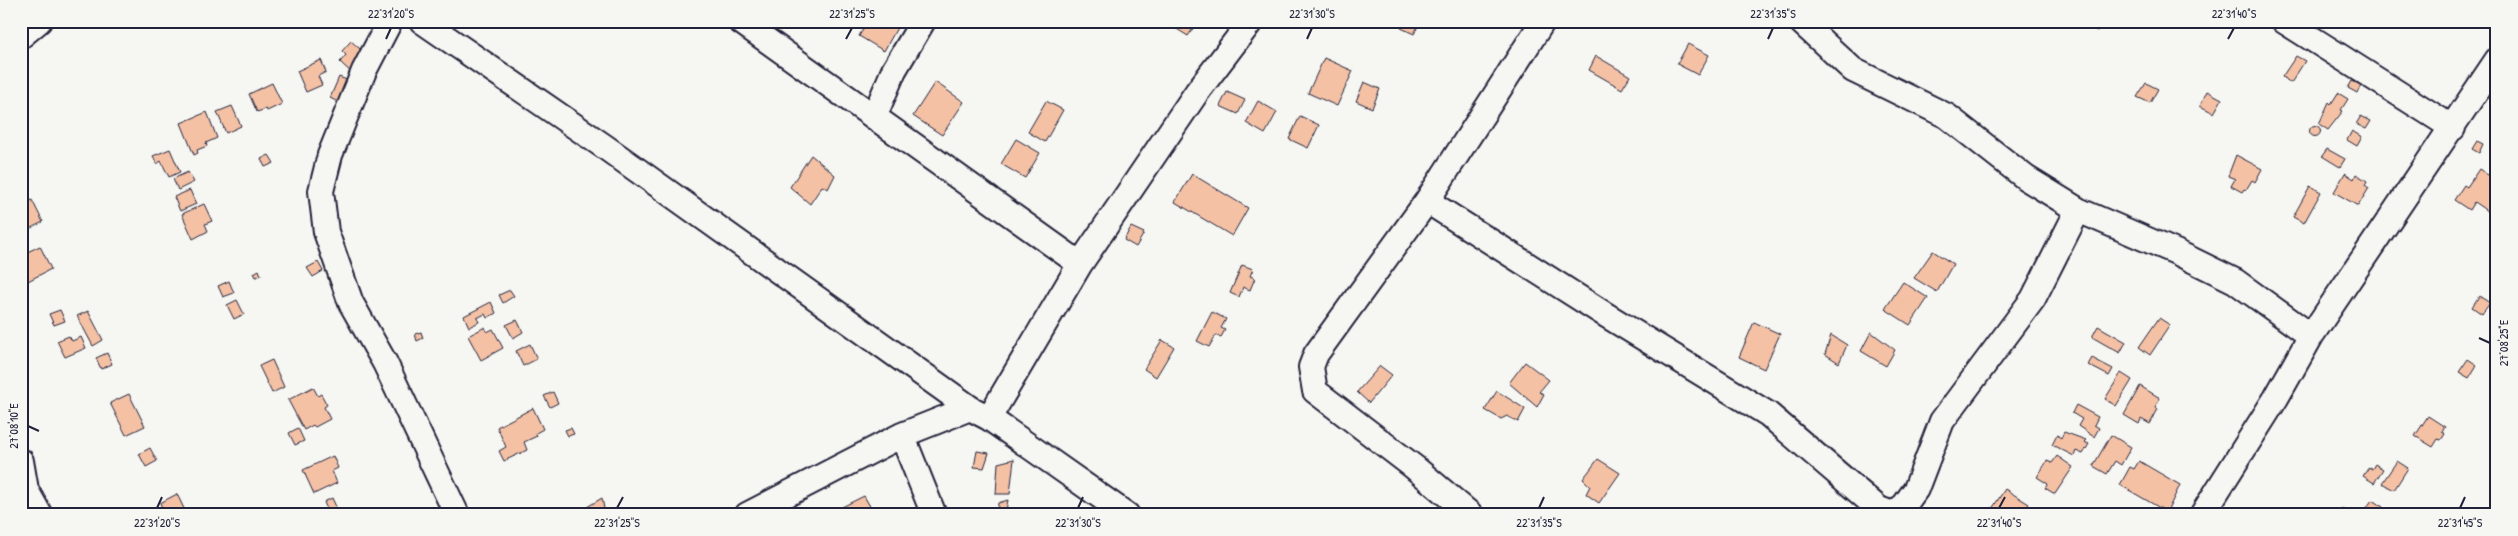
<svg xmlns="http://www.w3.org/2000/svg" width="2518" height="536" viewBox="0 0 2518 536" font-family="'Patrick Hand',sans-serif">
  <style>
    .building { fill: #f4c1a5; stroke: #22223b }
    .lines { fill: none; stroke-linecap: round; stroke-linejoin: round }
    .minor-casing { stroke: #22223b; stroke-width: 28 }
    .minor { stroke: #f6f6f2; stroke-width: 24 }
    .ticks { fill: none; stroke: #22223b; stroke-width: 2 }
    .neatline { fill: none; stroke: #22223b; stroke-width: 2 }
    .ticks-label { font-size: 12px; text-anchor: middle; fill: #22223b }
  </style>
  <rect width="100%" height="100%" fill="#f6f6f2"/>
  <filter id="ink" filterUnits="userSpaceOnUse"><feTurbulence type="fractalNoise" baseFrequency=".02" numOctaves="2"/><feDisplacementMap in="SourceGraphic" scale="10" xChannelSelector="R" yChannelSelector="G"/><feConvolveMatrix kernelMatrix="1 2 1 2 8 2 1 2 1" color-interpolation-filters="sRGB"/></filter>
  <g filter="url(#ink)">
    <path class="building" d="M829,21H847L842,29Z
      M868,21H890L898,26L884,51L859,36Z
      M1064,21H1077L1074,26Z
      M1164,21H1198L1188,36Z
      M1404,21L1420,22L1414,34L1401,28Z
      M2081,21H2103L2097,31Z
      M351,41L367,55L354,75L340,62L346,55L342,51Z
      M1688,44L1709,55L1698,75L1677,64Z
      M1596,56L1630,76L1622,89L1589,70Z
      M2296,56L2305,61L2291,83L2282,77Z
      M1324,58L1353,71L1337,106L1308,93Z
      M321,60L326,72L318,76L322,85L306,92L297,71Z
      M339,77L357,84L348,107L330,98Z
      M2352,81L2361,85L2357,93L2348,88Z
      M935,82L964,102L942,135L913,116Z
      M1364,82L1380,89L1372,108L1356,101Z
      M272,83L282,104L267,111L266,109L257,112L249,94Z
      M2146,83L2158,89L2150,103L2137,97Z
      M2207,91L2222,99L2214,113L2200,106Z
      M1227,92L1245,100L1238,114L1220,106Z
      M2338,93L2348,99L2341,110L2343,111L2328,130L2319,124L2329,102L2331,104Z
      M1046,101L1063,110L1045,142L1028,132Z
      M1258,101L1277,112L1265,134L1246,123Z
      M232,106L241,126L226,133L217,112Z
      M207,112L217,138L206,143L207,146L197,150L198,153L194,155L181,123Z
      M1300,116L1319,125L1308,148L1289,139Z
      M2361,116L2371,121L2366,129L2356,124Z
      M2309.5 131a5.5 5.5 0 1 1 11 0a5.5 5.5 0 1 1-11 0Z
      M2352,131L2362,137L2357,146L2347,140Z
      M1016,139L1040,153L1025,178L1001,164Z
      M2477,141L2483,144L2479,153L2472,149Z
      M170,149L180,172L169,177L161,161L157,164L153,156Z
      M2327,149L2345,159L2340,167L2322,156Z
      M269,155L274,163L265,167L261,159Z
      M811,155L835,175L828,189L822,186L810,204L790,187Z
      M2236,155L2262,169L2255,182L2252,180L2246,190L2244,189L2242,192L2231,186L2235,179L2228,176Z
      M2479,169L2497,181V218L2474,202L2469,210L2454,200L2464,185L2467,187Z
      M188,172L194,182L178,190L173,179Z
      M2345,173L2354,179L2356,174L2367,181L2365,185L2369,188L2358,206L2334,192Z
      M1192,174L1248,208L1232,236L1175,202Z
      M2310,186L2321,192L2304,223L2293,217Z
      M190,190L196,204L180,211L174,197Z
      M32,200L43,222L27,230L21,218V205Z
      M204,204L212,221L205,224L208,231L193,239L182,214Z
      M1131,227L1144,233L1136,247L1124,240Z
      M40,246L51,269L28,281L21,267V255Z
      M1933,251L1953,264L1937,292L1914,278Z
      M318,262L323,271L313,277L307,268Z
      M1242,265L1253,269L1250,276L1255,278L1250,290L1243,287L1239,297L1230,293Z
      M259,270L261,275L256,277L254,273Z
      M229,281L234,293L223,297L218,286Z
      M1903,282L1928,298L1910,325L1885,309Z
      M510,290L514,296L503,303L499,295Z
      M2479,296L2490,303L2482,314L2472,307Z
      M237,300L244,314L234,319L227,305Z
      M491,302L496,313L487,318L485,314L477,318L479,322L469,327L464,316Z
      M60,310L65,321L54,325L49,314Z
      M88,311L103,340L93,346L77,316Z
      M1212,312L1226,319L1221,328L1225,330L1221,337L1216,335L1209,347L1197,341Z
      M2159,318L2170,325L2150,355L2139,347Z
      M517,320L523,332L513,338L506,325Z
      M1754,322L1780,334L1764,369L1739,357Z
      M2098,326L2126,342L2120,353L2092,337Z
      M485,327L487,332L493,329L503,348L481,360L468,336Z
      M421,332L423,338L417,341L415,334Z
      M1871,332L1895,350L1886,366L1861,351Z
      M1831,335L1847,345L1839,363L1825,354Z
      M69,336L72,341L81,337L86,348L65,357L57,341Z
      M1162,340L1174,347L1156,377L1144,369Z
      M530,344L537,359L523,366L516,351Z
      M107,353L112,364L101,369L96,358Z
      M2092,358L2113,369L2109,376L2088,365Z
      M2468,359L2477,365L2469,378L2459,372Z
      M272,360L284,387L272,393L259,366Z
      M1525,362L1549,380L1539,392L1544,394L1537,407L1509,383Z
      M1380,366L1392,375L1369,403L1357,392Z
      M2121,373L2132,380L2116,406L2105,399Z
      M2140,386L2160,398L2155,407L2158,409L2150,424L2141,419L2139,424L2124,415Z
      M313,387L318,396L321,394L327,405L324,407L330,419L315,427L313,425L304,430L288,400Z
      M1497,391L1525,409L1518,422L1507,416L1501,419L1485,410Z
      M553,392L558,403L550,407L544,396Z
      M129,394L145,426L126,435L110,403Z
      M2076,405L2098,417L2094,425L2099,428L2094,437L2078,426L2082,419L2072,413Z
      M533,408L543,429L536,433L537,436L524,442L527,450L504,461L499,451L506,447L497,427Z
      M2428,416L2445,427L2442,432L2445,434L2441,440L2438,439L2433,447L2415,436Z
      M298,428L304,441L295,445L289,433Z
      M571,428L574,434L568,436L565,430Z
      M2064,432L2086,440L2084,442L2089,444L2083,454L2076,451L2074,456L2052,445L2057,435L2061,438Z
      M2111,435L2131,447L2121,465L2115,461L2107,474L2093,466Z
      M150,448L157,461L146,467L139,454Z
      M977,451L989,453L984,468L974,467Z
      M333,456L338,468L332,471L337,483L314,494L303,470Z
      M2057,456L2073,467L2055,494L2045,488L2048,484L2037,477L2047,461L2052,463Z
      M1014,459L1010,494H996L998,463Z
      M1598,459L1620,473L1599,503L1586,494L1590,486L1583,479Z
      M2139,461L2180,485L2167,512L2120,485L2130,467L2134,469Z
      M2397,461L2408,468L2394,490L2382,483Z
      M2375,464L2383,469L2374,483L2363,476L2369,467L2372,469Z
      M2005,489L2029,504L2021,515H1988Z
      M177,494L187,515H161L160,512L163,510L160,503Z
      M864,496L875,515H846L842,507Z
      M332,498L338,511L329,515L324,502Z
      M602,498L605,514L590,515L587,507Z
      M1008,500L1005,515H997L998,503Z
      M2372,500L2383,507L2378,515H2362Z
      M2342,509L2350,515H2338Z"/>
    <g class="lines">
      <g class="minor-casing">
        <path id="minor" d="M390,21L364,71L330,155L321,191L326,232L351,303L385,363L457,515
          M422,21L605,147L970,408L989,418L1127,515
          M740,21L1080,264
          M1800,21L1853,70L1947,116L2026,178L2078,210L2176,252L2235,281L2311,336
          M2284,21L2453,128
          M21,36L39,21
          M874,117L894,70L923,21
          M1427,201L1606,315L1768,414L1879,509L1890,513L1901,510L1916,489L1942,421L2033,299L2078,210
          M989,418L1080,264L1197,92L1251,21
          M902,435L934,515
          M21,461L26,490L40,515
          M747,515L902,435L970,408
          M1471,515L1414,467L1315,391L1311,367L1316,354L1427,201L1543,21
          M2202,515L2276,398L2311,336L2497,60"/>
      </g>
      <use href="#minor" class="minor"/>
    </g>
  </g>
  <path class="ticks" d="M386,39L391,28M846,39L852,28M1307,39L1312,28M1768,39L1773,28M2228,39L2234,28M2479,338L2490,343M28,426L39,431M157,508L162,497M617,508L623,497M1078,508L1083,497M1539,508L1544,497M1999,508L2005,497M2460,508L2465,497"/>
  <rect width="2518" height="536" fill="none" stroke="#f6f6f2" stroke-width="55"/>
  <rect x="28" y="28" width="2462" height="480" class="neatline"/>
  <g class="ticks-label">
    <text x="391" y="18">22°31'20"S</text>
    <text x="852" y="18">22°31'25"S</text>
    <text x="1312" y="18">22°31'30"S</text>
    <text x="1773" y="18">22°31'35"S</text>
    <text x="2234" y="18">22°31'40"S</text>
    <text transform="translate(2504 343) rotate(-90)" y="4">27°08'25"E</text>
    <text transform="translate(14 426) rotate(-90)" y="4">27°08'10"E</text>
    <text x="157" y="527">22°31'20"S</text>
    <text x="617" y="527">22°31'25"S</text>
    <text x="1078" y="527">22°31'30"S</text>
    <text x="1539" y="527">22°31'35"S</text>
    <text x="1999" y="527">22°31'40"S</text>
    <text x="2460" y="527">22°31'45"S</text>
  </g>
</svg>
